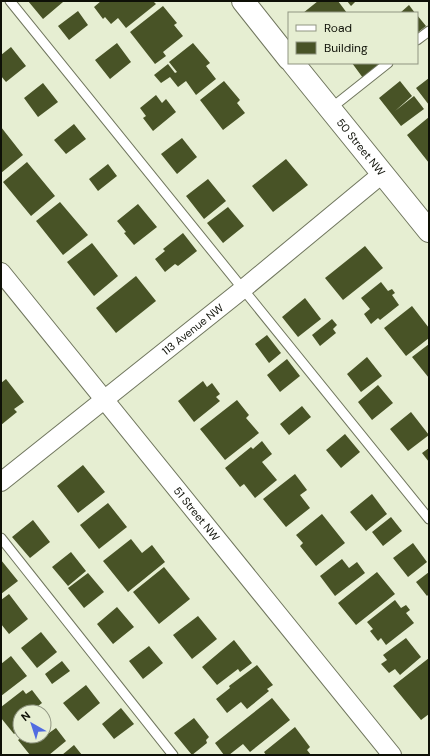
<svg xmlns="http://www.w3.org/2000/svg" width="430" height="756" viewBox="0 0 430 756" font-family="'DM Sans',sans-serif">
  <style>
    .building { fill: #485326 }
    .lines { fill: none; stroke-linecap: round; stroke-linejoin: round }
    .lane-casing { stroke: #70765e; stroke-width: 11 }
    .street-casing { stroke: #70765e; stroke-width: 20 }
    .secondary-casing { stroke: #70765e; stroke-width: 24 }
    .lane { stroke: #fff; stroke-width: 9 }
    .street { stroke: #fff; stroke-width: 18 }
    .secondary { stroke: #fff; stroke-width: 22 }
    .labels { text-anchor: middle; stroke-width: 4; stroke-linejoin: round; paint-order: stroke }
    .street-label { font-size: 11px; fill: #0e1007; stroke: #e6eed2 }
  </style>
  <rect width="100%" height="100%" fill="#e6eed2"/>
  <path class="building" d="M28,1H63V2L43,19Z
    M101,1H153L156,4L126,28L118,18L111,24L105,17L103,19L94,7Z
    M318,1H338L347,13H303Z
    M347,1H356L351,6Z
    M409,5L415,13H400Z
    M163,6L177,23L174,25L183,36L163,52L166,56L155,64L130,32Z
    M78,11L88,25L69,40L58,26Z
    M417,15L426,26L417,33Z
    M117,43L131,62L110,79L95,60Z
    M193,43L210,63L206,66L216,79L196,95L186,81L178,87L170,77L161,83L154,75L168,64L175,73L177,72L169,62Z
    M11,47L26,66L6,82L1,76V55Z
    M352,63H382L363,78Z
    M429,78V105L416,88Z
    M224,81L240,100L237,103L245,113L223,130L200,100Z
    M400,81L412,96L395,111L414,96L424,109L401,126L379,98Z
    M43,83L58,102L38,117L24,98Z
    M156,95L162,103L166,99L176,112L153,131L143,118L146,116L140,108Z
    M429,117V163L407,135Z
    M74,124L86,139L66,154L54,140Z
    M1,127L23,155L1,173Z
    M182,138L197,157L177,174L161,154Z
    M286,159L308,185L273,212L252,186Z
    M27,162L55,196L31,216L3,182Z
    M108,164L117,176L98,191L89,179Z
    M208,179L226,201L204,219L186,196Z
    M60,202L88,235L63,255L36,221Z
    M138,204L157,227L134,245L124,233L126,232L117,221Z
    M228,207L244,226L223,243L207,223Z
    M183,233L197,251L178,266L175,264L165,272L155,259L165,251L163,249Z
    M92,243L118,276L94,296L67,262Z
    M365,246L383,268L343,300L325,278Z
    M136,276L156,301L116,333L96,308Z
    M381,282L388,291L392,289L395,293L392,295L399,305L380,320L378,318L371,324L364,314L370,309L361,298Z
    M305,298L321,319L298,337L282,317Z
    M412,306L429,328V338L406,356L384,328Z
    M332,319L337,325L333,329L336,333L320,346L312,335Z
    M267,335L281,353L269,363L255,344Z
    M429,344V378L412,357Z
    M367,357L382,376L361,392L347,374Z
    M287,359L300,376L280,392L267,375Z
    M6,379L24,402L14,409L17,412L1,425V383Z
    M203,381L207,387L212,383L220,394L216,397L220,401L194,422L178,401Z
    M378,385L393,403L372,420L358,402Z
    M237,400L249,415L246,418L259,433L225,460L200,429Z
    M302,406L311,417L289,435L280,424Z
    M411,412L429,435L408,451L390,429Z
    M345,434L360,452L341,468L326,450Z
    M262,441L272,454L262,462L277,480L255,498L244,484L240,487L225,468L251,447L253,449Z
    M429,448V462L422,453Z
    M83,465L105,492L78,513L57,486Z
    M295,474L307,490L300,495L310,508L286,527L263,499Z
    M372,494L387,514L366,531L350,512Z
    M108,503L127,527L99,549L80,525Z
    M322,514L345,543L316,566L300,546L303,543L296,535Z
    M391,517L402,531L383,546L372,532Z
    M33,520L50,542L30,558L12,537Z
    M131,539L142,553L152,545L165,562L128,592L103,561Z
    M413,543L427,562L408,577L393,558Z
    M71,552L86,571L68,586L52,567Z
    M342,559L349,568L357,562L365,573L335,596L320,576Z
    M1,560L18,581L1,594Z
    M164,567L190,599L159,624L133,592Z
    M377,572L395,594L356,625L338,603Z
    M429,572V594L427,596L416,582Z
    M88,573L104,592L84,608L68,588Z
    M9,594L28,619L9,634L1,624V600Z
    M395,600L401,608L406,605L410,610L406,613L414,623L386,645L381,638L378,641L370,631L373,629L367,622Z
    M117,607L134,627L113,644L97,624Z
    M198,616L217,639L192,659L173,635Z
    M41,632L57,652L37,668L21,648Z
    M406,638L421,657L400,675L395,669L389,673L381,664L387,660L383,655Z
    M234,640L252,663L240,672L238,669L217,685L202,667Z
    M149,646L163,663L143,679L129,661Z
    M11,656L27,676L1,696V664Z
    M429,658V714L421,720L393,686Z
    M62,661L70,671L52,684L45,674Z
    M257,665L273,685L267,689L269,691L247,709L241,702L227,713L216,699L230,688L229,686Z
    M86,685L100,703L78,721L63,703Z
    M23,690L26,694L32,690L42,703L38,706L42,712H20V729L14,734L1,718V707Z
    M272,698L290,720L250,752L243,744L229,755H224L215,743Z
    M121,708L134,724L114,739L102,724Z
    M194,718L209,737L206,740L207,743L192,755L174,733Z
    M44,727L49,733L56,728L66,741L49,755H30L18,740L24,736H44Z
    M295,727L310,747L307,750L311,755H266L264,752Z
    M74,745L82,755H62Z"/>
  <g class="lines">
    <g class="lane-casing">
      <path id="lane" d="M10,1L429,519
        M417,40L429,31
        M330,109L388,63
        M1,538L173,755"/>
    </g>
    <g class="street-casing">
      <g id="street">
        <path id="s1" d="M1,272L392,755"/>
        <path id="s2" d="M1,482L243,289L382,174"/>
      </g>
    </g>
    <g class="secondary-casing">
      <g id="secondary">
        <path d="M243,1L289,59"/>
        <path id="s3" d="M293,63L429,231"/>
      </g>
    </g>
    <use href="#lane" class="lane"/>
    <use href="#street" class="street"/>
    <use href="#secondary" class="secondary"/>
  </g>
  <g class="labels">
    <g class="street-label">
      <text dy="4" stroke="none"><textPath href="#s3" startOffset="108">50 Street NW</textPath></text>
      <text dy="4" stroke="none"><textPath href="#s2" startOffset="245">113 Avenue NW</textPath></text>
      <text dy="4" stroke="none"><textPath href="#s1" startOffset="311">51 Street NW</textPath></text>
    </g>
  </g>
  <rect width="430" height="756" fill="none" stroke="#0e1007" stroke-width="4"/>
  <rect x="288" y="12" width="130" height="52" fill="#e6eed2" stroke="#909581"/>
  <rect x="296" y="25" width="20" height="6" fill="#ffffff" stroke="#909581"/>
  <text x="324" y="32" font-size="12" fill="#0e1007">Road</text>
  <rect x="296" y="42" width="20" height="12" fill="#485326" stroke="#909581"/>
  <text x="324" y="52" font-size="12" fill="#0e1007">Building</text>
  <g transform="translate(32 724) rotate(321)"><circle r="19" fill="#e6eed2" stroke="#909581"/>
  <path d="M0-3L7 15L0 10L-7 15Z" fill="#516ce1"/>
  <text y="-6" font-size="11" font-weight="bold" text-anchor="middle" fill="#0e1007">N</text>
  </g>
</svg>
